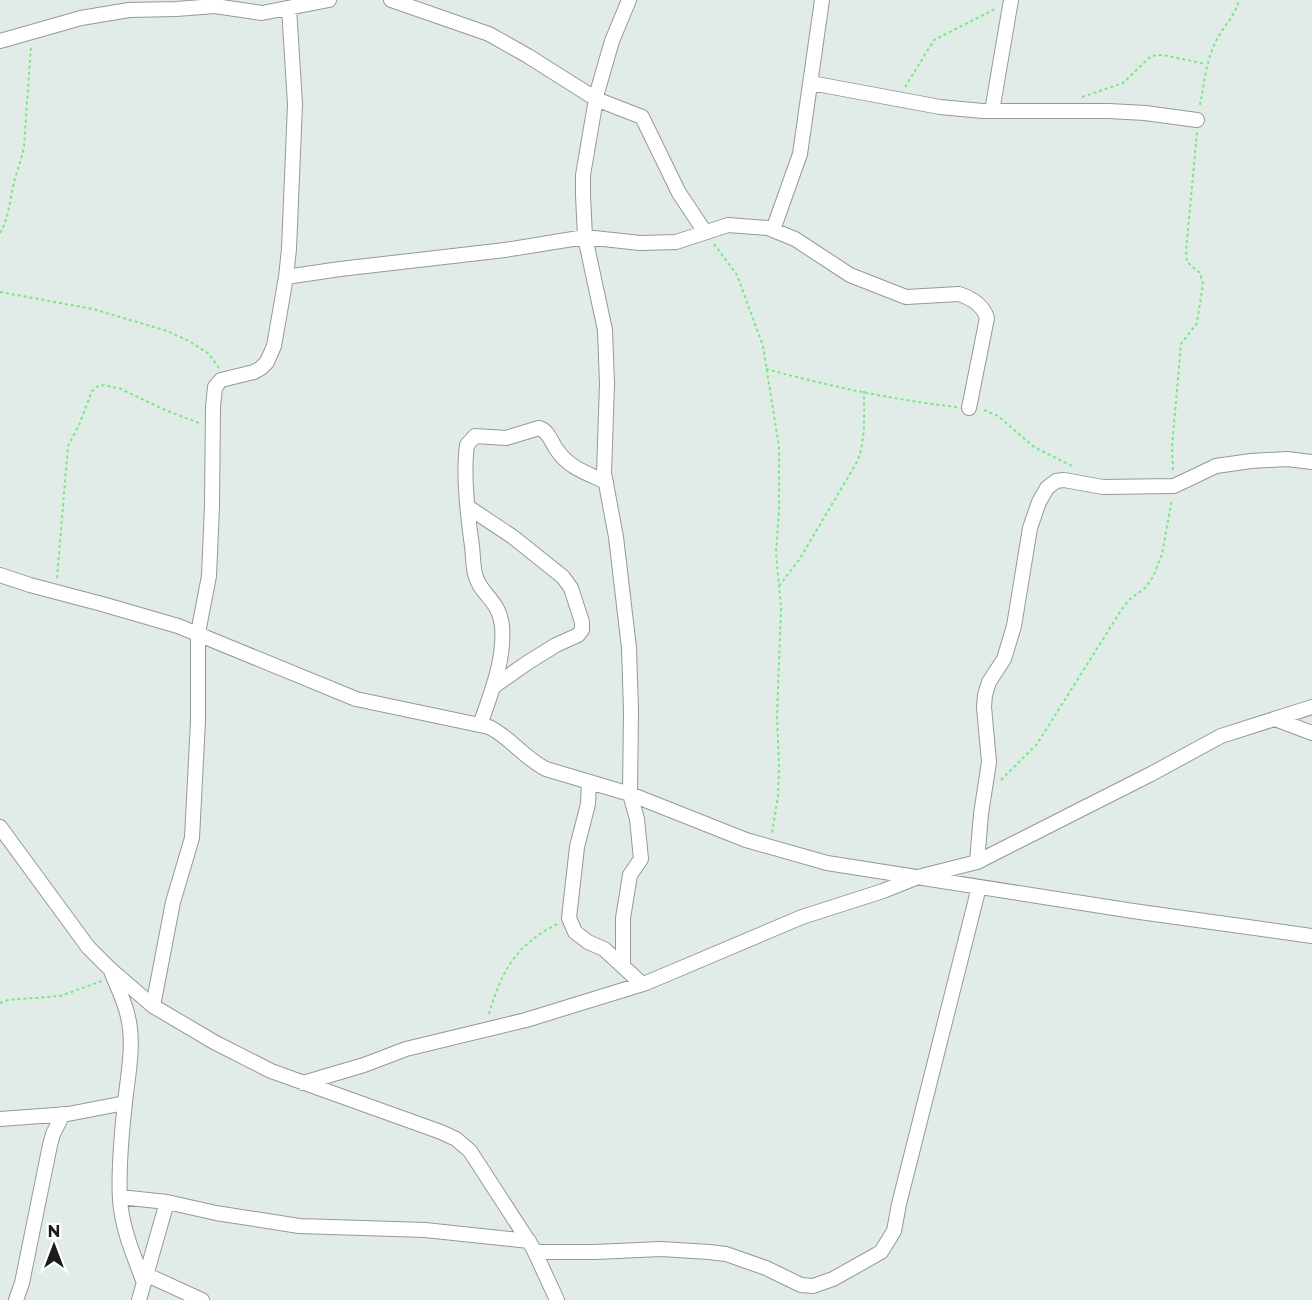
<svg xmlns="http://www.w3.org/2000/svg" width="1312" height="1300" viewBox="0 0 1312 1300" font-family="Montserrat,sans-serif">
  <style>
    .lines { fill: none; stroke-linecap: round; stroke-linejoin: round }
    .minor-casing { stroke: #989898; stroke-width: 16 }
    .path { stroke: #70ee78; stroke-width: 2; stroke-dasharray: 3 3; stroke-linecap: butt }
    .minor { stroke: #fff; stroke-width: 14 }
  </style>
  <rect width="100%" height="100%" fill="#e1ece8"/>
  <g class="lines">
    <g class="minor-casing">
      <path id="minor" d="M391,0L489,34L528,56L596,99L642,117L679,193L705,232
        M0,41L81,18L129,10L176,9L215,6L262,13L329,0
        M811,83L940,107L983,111H1109L1145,113L1197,120
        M992,111L1011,0
        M773,230L800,154L822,0
        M286,277L340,269L505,250L585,237L640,243L676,242L728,225L768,228L795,239L850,275L906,297L959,294C971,298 983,305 987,318L969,408
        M468,507L513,537L563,577L571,588L582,622V630L578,635L556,645L527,663L493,687
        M0,575L30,585L102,604L178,626L356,699L489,727C510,737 524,758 546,769L630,794L746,840L827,863L1133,911L1312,936
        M1275,719L1312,733
        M480,725C491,693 505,660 502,626C499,599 480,595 475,574C473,565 473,555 472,546C468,518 463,473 467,445L475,436L506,438L539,428C549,431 551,442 557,450C569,468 587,473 606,482
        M589,782L588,804L577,847L569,918L575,932L588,942L604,949L642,984
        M0,827L88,947L110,969L153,1006L214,1042L271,1071L441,1132L456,1139L470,1151L533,1248L557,1300
        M977,862L981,814L989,762L984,707L985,695L989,682L1004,659L1014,626L1030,528L1039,502L1047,488L1056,481L1064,480L1103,487L1174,486L1216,466L1251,461L1287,459L1312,462
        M623,965V918L630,875L641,859L637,819L630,794L631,711L629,648L616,537L604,473L607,384L605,330L585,237L583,195V175L597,93L612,41L629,0
        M112,974C118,988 125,1002 128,1017C134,1043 129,1069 126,1094C122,1128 118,1166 120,1200C122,1229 134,1256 144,1283
        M153,1006L173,902L192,838L198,721V633L209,576L212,506L213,407L215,387L221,380L254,372L261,368L267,362L274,346L286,277L289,249L295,104L289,8
        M303,1083L364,1065L406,1049L526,1020L646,983L802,917L883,891L918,877L977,862L1151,774L1221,736L1312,707
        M0,1119L68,1114L125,1103
        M120,1197L167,1202L216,1213L299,1226L425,1230L529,1241
        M535,1252H595L661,1249L709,1252L726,1254L766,1268L801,1285L813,1286L833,1279L881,1252L894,1231L899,1204L979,887
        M147,1275L202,1300
        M16,1300L22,1283L50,1145L53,1134L63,1114
        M139,1300L167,1202"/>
    </g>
    <path class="path" d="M905,87L934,40L997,8
      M1082,97L1123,83L1151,56L1163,55L1206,64
      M1200,105C1204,84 1206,61 1216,41C1223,27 1235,16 1239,0
      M0,233C9,218 10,199 14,182C17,170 22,159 24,146L31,46
      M714,244L737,275L763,346L779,447V511L776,553L781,608L777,715L779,767L778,796L772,833
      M0,292L93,309L167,331L189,341L209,354L219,368
      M766,369C829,386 893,400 957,407
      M984,410L998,416L1034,447L1074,467
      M1173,470L1172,447L1181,344L1197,323L1203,284L1200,273L1187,262L1186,251L1197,132
      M57,578L68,446L79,425L92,391L98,386L104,385L121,389L165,410L199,423
      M779,586L799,560L857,462C866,440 864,415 864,391
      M1001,780L1037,744L1120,612L1129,600L1145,588L1153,577L1162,554L1172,499
      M0,1003L8,1000L60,996L102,981
      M489,1014C502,970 515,946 557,924"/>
    <use href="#minor" class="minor"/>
  </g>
  <g transform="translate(54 1246)" stroke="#ffffff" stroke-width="4.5" paint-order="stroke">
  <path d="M0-4.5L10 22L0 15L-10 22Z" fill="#1b1b1b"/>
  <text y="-9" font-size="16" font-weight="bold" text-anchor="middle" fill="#1b1b1b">N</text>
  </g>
</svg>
